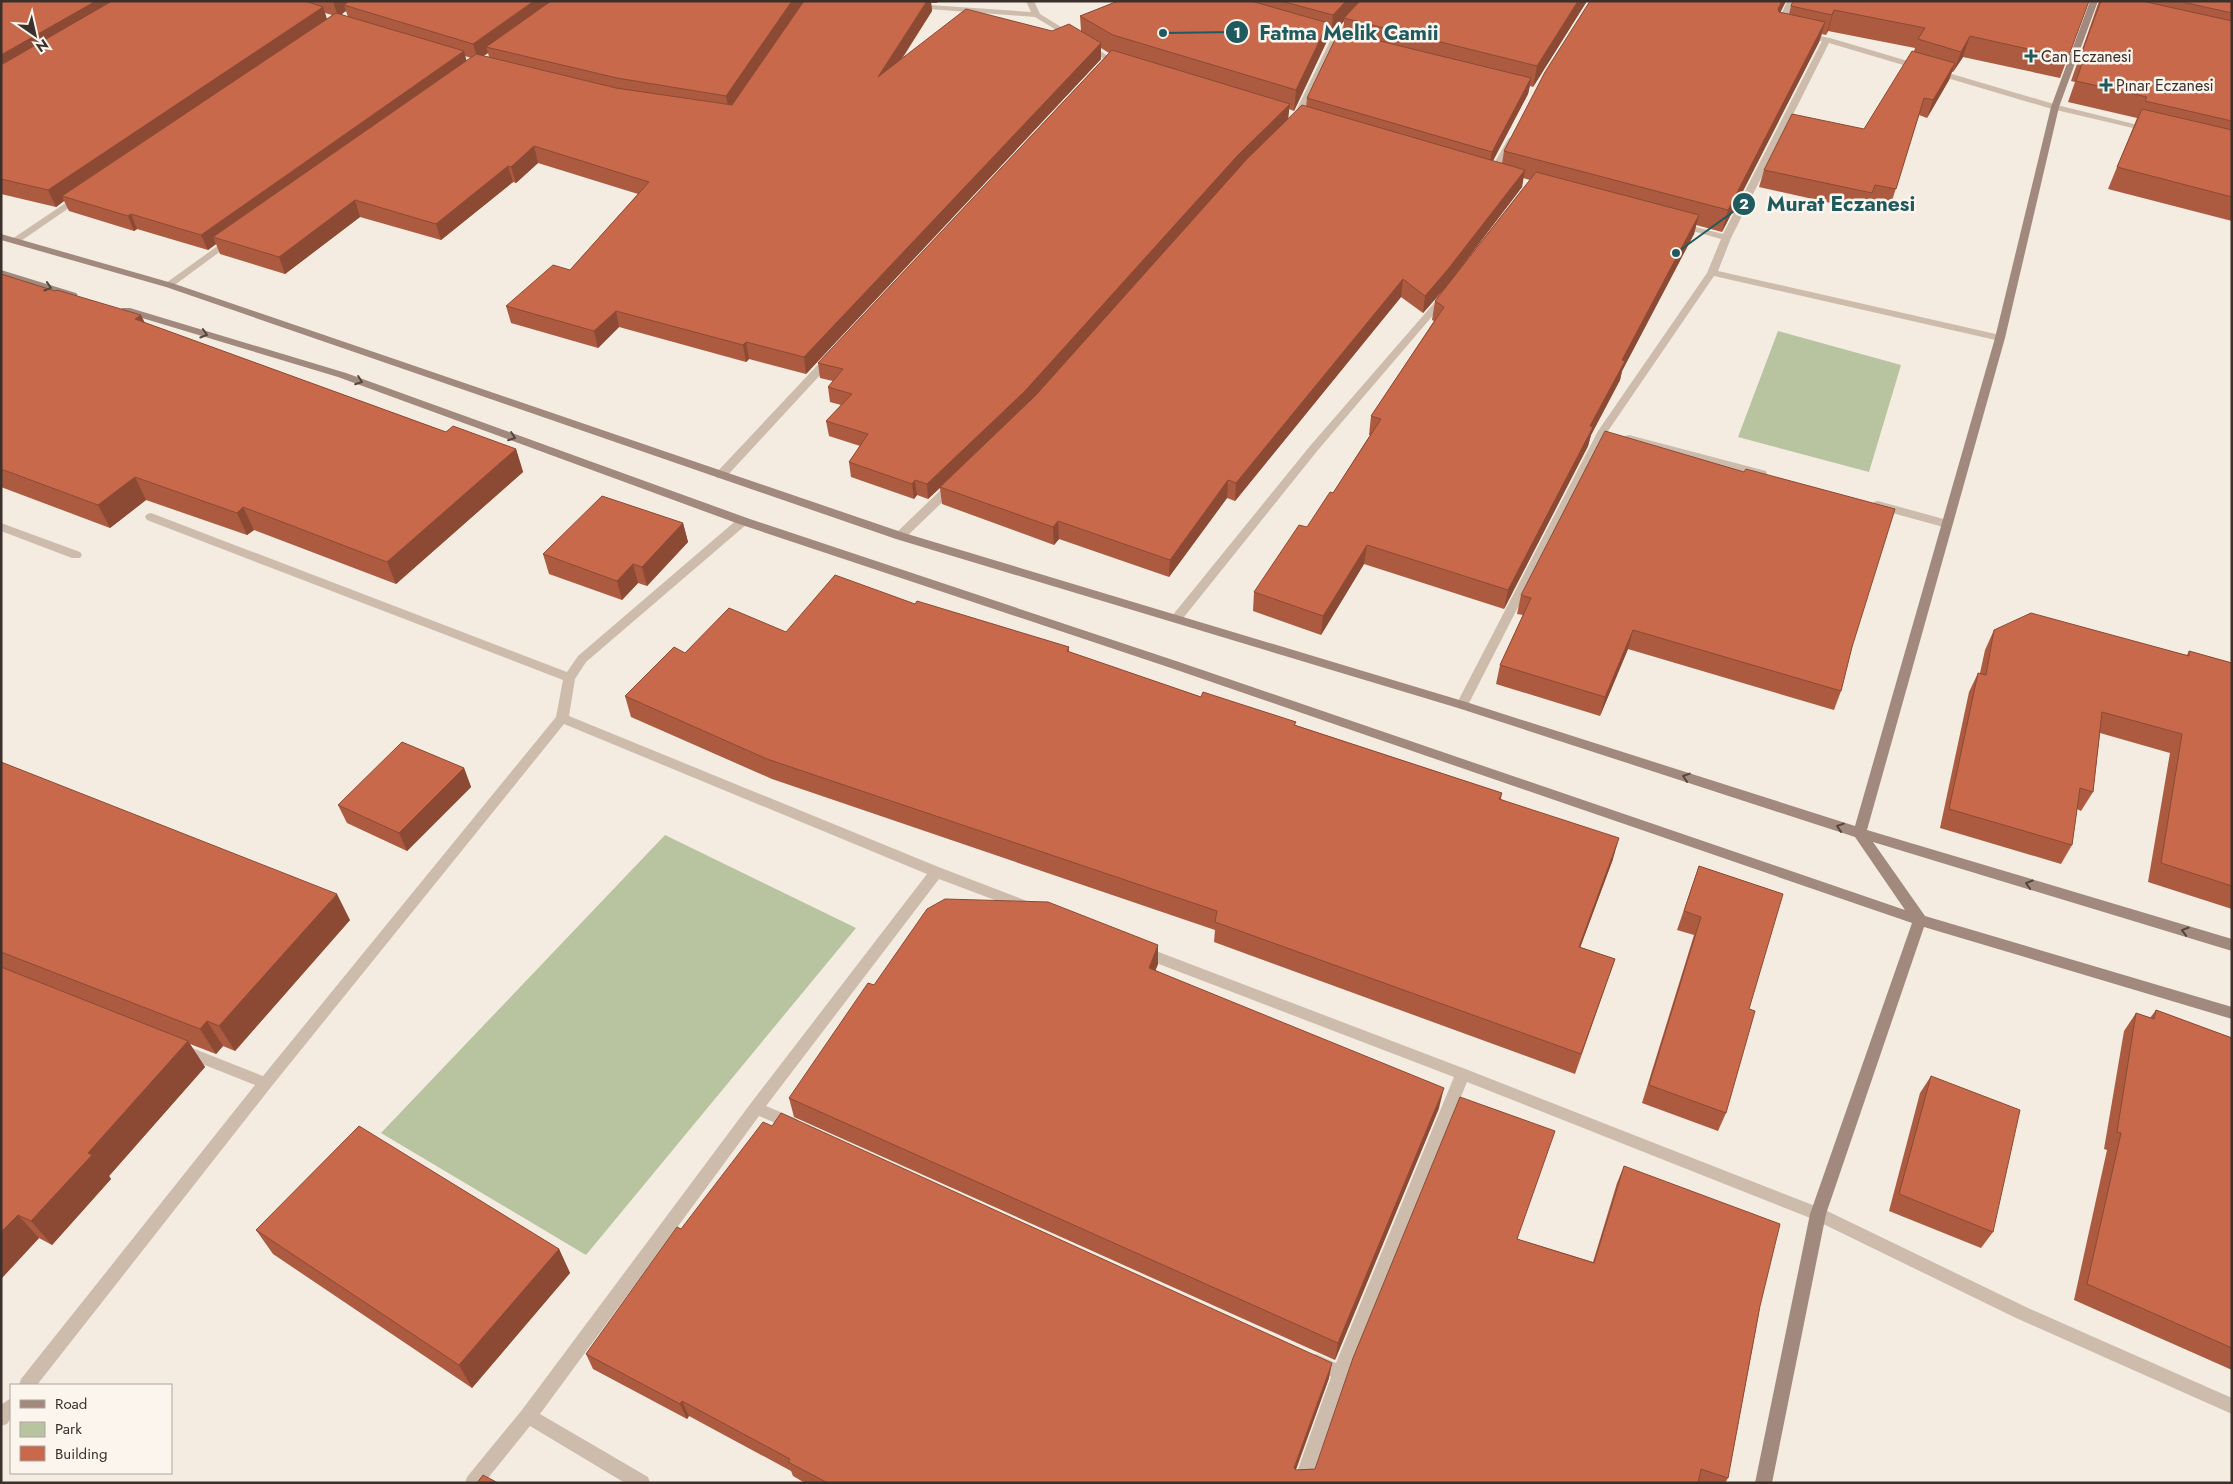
<svg xmlns="http://www.w3.org/2000/svg" width="2233" height="1484" viewBox="0 0 2233 1484" font-family="Jost,sans-serif">
  <style>
    .green { fill: #b8c4a0 }
    .lines { fill: none; stroke-linecap: round; stroke-linejoin: round }
    .street { fill: #cdbbac; fill-rule: evenodd }
    .secondary { fill: #a18a7d; fill-rule: evenodd }
    .wall { fill: #ac5a40; fill-rule: evenodd }
    .shaded-wall { fill: #8c4a34 }
    .building { fill: #c8694b; stroke: #8c4a34 }
    .oneway { stroke: #544640 }
    .poi-dot { fill: #1f5a5e; stroke: #fbf5ee; stroke-width: 2 }
    .labels { text-anchor: middle; stroke-width: 5; stroke-linejoin: round; paint-order: stroke }
    .far-poi-label { font-size: 16px; fill: #3b302b; stroke: #fbf5ee; text-anchor: start }
    .leader { fill: none; stroke: #1f5a5e; stroke-width: 2 }
    .callout-dot { fill: #1f5a5e; stroke: #fbf5ee; stroke-width: 2 }
    .mark-label { font-size: 15px; text-anchor: middle; font-weight: bold; fill: #fff }
    .callout-label { font-size: 21px; text-anchor: middle; font-weight: bold; fill: #1f5a5e; stroke: #fbf5ee; stroke-width: 5; stroke-linejoin: round; paint-order: stroke }
  </style>
  <rect width="100%" height="100%" fill="#f4ebe1"/>
  <path class="green" d="M1778,331L1901,365L1869,472L1738,437Z
    M665,835L856,928L586,1255L381,1133Z"/>
  <g class="lines">
    <path class="street" d="M1026,1H1034L1040,14L1113,59L1102,70H1096V66L1104,59L1035,17L915,8L911,6L915,4L1031,12Z
      M1364,1H1373L1338,42L1300,119L1293,121L1292,119L1330,41Z
      M1787,1H1795L1783,29L1776,31L1775,29Z
      M1801,33L1830,38L2057,105L2154,129L2150,132L2052,109L1829,43L1731,238L1718,271L2000,335L2005,338L2000,341L1714,276L1608,431L1468,705L1462,709L1458,708L1456,705L1598,431L1707,273L1721,239L1675,226L1680,223L1723,234L1822,41L1801,37Z
      M1512,136L1516,139L1498,174L1490,176L1488,174L1508,139Z
      M79,194L84,197L82,199L18,243H12V239Z
      M230,237L233,238V242L172,287H166V283Z
      M1444,294L1447,295V299L1318,450L1180,622H1172L1170,619L1172,616L1310,446L1441,295Z
      M830,355L835,358L834,360L725,478H717L716,475L717,472L826,356Z
      M1629,435L1766,471L1767,474L1762,478L1625,440L1624,438L1625,436Z
      M952,482L956,483L957,486L956,489L904,539H896L894,536L896,533L948,483Z
      M1878,501L1951,521L1953,524L1947,528L1874,508L1872,505L1874,502Z
      M151,513L567,672L578,656L739,518H747L749,521L747,524L586,662L575,679L569,716L941,868L1032,903L1034,907L1032,911L1027,912L939,879L766,1106L797,1119L799,1124L797,1129L792,1130L759,1116L540,1414L648,1477L650,1483H625L530,1426L484,1483H465L467,1477L522,1410L751,1103L927,874L564,724L271,1087L37,1385H19L21,1379L255,1085L177,1054L175,1050L177,1046L182,1044L263,1076L556,717L563,680L147,520L145,517L147,514Z
      M1,523L80,552L82,555L80,558H72L1,531Z
      M1143,946L1468,1070L1823,1209L2028,1308L2232,1398V1414L2016,1318L1813,1219L1467,1082L1348,1373L1310,1483H1293L1331,1377L1310,1368L1308,1362L1310,1356L1316,1354L1336,1363L1454,1077L1138,956L1136,952L1138,948Z
      M11,1398V1418L7,1424L1,1426V1405Z"/>
    <path class="secondary" d="M2090,1H2098L2059,107L2005,338L1867,830L2232,939V951L1873,842L1925,916L2232,1007V1019L1924,927L1826,1214L1772,1483H1755L1810,1214L1912,923L1171,668L739,524L338,377L122,312L121,310L122,308H130L346,373L747,518L1179,662L1905,910L1855,837L1458,708L896,539L166,287L1,240V234L172,283L904,533L1466,702L1855,826L1995,338L2051,107Z
      M1,270L76,293L78,295L73,298L1,276Z"/>
  </g>
  <path class="wall" d="M1,1H938L937,3H931L932,11L902,59L1052,31H1081L1080,16L1118,1H1587L1533,87L1530,86L1528,94L1493,161L1502,163L1504,151L1590,1H1786L1780,13L1789,14L1791,6L2089,1L2060,78L1963,57L1953,72H1952L1949,80L1927,118L1919,115L1890,207L1869,203L1867,211L1759,187L1764,170L1864,129L1914,51L1915,48L1828,31L1826,35L1822,34L1819,42L1722,232L1696,225L1694,234L1622,371L1620,380L1591,435L1588,446L1504,609L1364,564L1321,635L1253,611L1254,592L1307,527L1333,493L1370,435H1369L1371,416L1434,321L1432,320L1435,301L1446,286L1423,313L1401,297L1235,501L1227,498L1169,577L1059,539L1054,545L942,504L940,488L928,499L917,495L914,499L851,477L849,462L860,446L829,436L826,421L841,405L830,402L828,387L833,381L820,378L818,363L1109,53L1101,48V59L806,374L749,359L746,362L619,327L598,348L511,323L506,306L570,270L638,194L538,163L516,183L513,182L441,240L360,217L285,274L220,254L216,244L208,250L137,229L134,231L69,211L64,201L56,207L1,194ZM346,11L348,17L341,14ZM325,13L332,15L327,19ZM1344,21L1343,31L1307,98L1306,107L1288,118L1289,109L1294,111L1326,43L1327,35L1331,36ZM488,53L489,57L483,56ZM465,56L471,58L466,61ZM1523,178L1530,180L1447,285L1522,187Z
    M2099,1H2232V221L2108,189L2137,118L2068,102L2075,82L2071,81Z
    M1,274L145,323L446,432L516,449L523,472L396,584L254,530L247,535L146,500L110,528L1,487Z
    M683,523L688,542L647,586L638,583L622,600L549,574L543,554Z
    M1521,595L1852,647L1841,691L1834,710L1628,649L1600,716L1496,684L1500,665L1523,615L1517,614Z
    M915,604L1069,647V652L1201,697L1296,722L1295,725L1502,793L1501,799L1613,859L1580,947L1615,959L1575,1074L1214,942L1215,930L772,779L631,717L625,696L786,632Z
    M1994,630L2187,655L2189,651L2232,663V909L2148,882L2170,753L2100,733L2093,792L2081,811L2077,809L2072,845L2061,864L1940,828L1969,692L1978,673H1980L1985,650Z
    M1,762L350,920L235,1051L223,1046L216,1054L190,1044L205,1067L109,1176L111,1179L52,1245L39,1238L1,1279Z
    M464,768L471,787L407,851L347,823L338,805Z
    M1699,866L1749,1009L1726,1113L1718,1131L1642,1103L1694,935L1677,930Z
    M1158,964L1155,970L1439,1108L1335,1360L794,1117L789,1098L874,985Z
    M2156,1010L2232,1038V1370L2074,1300L2107,1150L2104,1149L2124,1031L2136,1013L2150,1018Z
    M1931,1076L1993,1232L1981,1248L1889,1211L1920,1093Z
    M1624,1166L1760,1306L1728,1478L1725,1483H805L793,1476L791,1471L689,1416L687,1419L593,1369L586,1354L681,1229L1329,1378L1296,1470L1315,1469L1517,1239L1593,1262L1617,1183Z
    M256,1230L559,1249L570,1273L472,1388L273,1254Z"/>
  <path class="shaded-wall" d="M96,1H129L1,76V55Z
    M333,1H359L344,5L346,11L338,17Z
    M534,1H560L486,47L488,53L478,60L473,44Z
    M792,1H805L729,112L726,96Z
    M927,1H931L932,11L879,93L878,77Z
    M1346,1H1361L1344,18V21L1331,36L1333,15Z
    M1578,1H1587L1533,87L1537,66Z
    M1782,1H1786L1772,29L1778,9Z
    M323,7L328,23L62,196L64,201L56,207L48,190Z
    M1834,10L1828,31L1826,35L1832,15Z
    M1825,22L1819,42L1722,232L1728,210Z
    M1328,23L1326,43L1294,111L1296,90Z
    M1970,36L1963,57L1953,72L1961,52Z
    M1101,43V59L806,374L804,357Z
    M464,51L468,66L213,237L216,244L208,250L201,235Z
    M1955,63L1949,80L1927,118L1933,100Z
    M1531,78L1528,94L1489,168L1492,152Z
    M1290,104L1288,119L1026,406L928,499L927,484L1238,155Z
    M534,146L538,163L516,183L511,167Z
    M508,166L513,182L441,240L436,224Z
    M1525,170L1522,187L1447,286L1423,313L1425,296Z
    M355,200L360,217L285,274L279,257Z
    M131,214L137,229L134,231L128,216Z
    M1699,215L1694,234L1622,371L1620,380L1591,435L1588,446L1504,609L1508,590L1622,360Z
    M1403,279L1401,297L1235,501L1236,483Z
    M616,311L619,327L598,348L594,331Z
    M141,315L152,337L135,319Z
    M746,342L749,359L746,362L743,345Z
    M516,449L523,472L396,584L387,562Z
    M135,477L146,500L110,528L98,505Z
    M915,480L917,495L914,499L912,484Z
    M1228,480L1227,498L1169,577L1170,560Z
    M243,507L254,530L247,535L237,513Z
    M1058,521L1059,539L1054,545L1053,527Z
    M683,523L688,542L647,586L642,567Z
    M1367,545L1364,564L1321,635L1323,616Z
    M633,564L638,583L622,600L617,581Z
    M1633,630L1628,649L1600,716L1605,697Z
    M464,768L471,787L407,851L399,833Z
    M1619,838L1613,859L1573,967L1579,947Z
    M337,894L350,920L235,1051L219,1026Z
    M1158,945V964L1149,987V968Z
    M207,1021L223,1046L216,1054L200,1029Z
    M188,1041L205,1067L109,1176L111,1179L52,1245L31,1221L88,1153Z
    M1444,1088L1439,1108L1335,1360L1338,1343Z
    M18,1215L39,1238L1,1279V1232Z
    M559,1249L570,1273L472,1388L459,1365Z
    M1332,1363L1329,1378L1291,1482L1294,1468Z
    M682,1401L689,1416L687,1419L680,1404Z"/>
  <path class="building" d="M1,1H96L1,55Z
    M112,1H305L323,7L48,190L1,179V65Z
    M349,1H534L473,44L344,5Z
    M551,1H792L726,96L617,78L486,47Z
    M804,1H927L878,77L966,9L1052,31L1069,24L1101,43L804,357L746,342L743,345L616,311L594,331L506,306L553,265L570,270L649,182L534,146L511,167L508,166L436,224L355,200L279,257L213,237L476,54L616,88L732,105Z
    M1118,1H1251L1328,23L1296,90L1113,35L1080,16Z
    M1281,1H1346L1333,15Z
    M1360,1H1578L1537,66L1344,18Z
    M1590,1H1782L1778,9L1779,12L1825,22L1728,210L1504,151L1545,72Z
    M1793,1H2089L2068,58L1970,36L1961,52L1918,39L1925,28L1834,10L1832,15L1791,6Z
    M2101,1H2142L2232,21V121L2145,101L2147,97L2076,81L2083,61L2079,60Z
    M2178,1H2232V13Z
    M336,13L464,51L201,235L131,214L128,216L62,196Z
    M1339,31L1531,78L1492,152L1307,98Z
    M1112,50L1290,104L1238,155L1025,391L927,484L915,480L912,484L849,462L868,434L826,421L852,394L828,387L843,369L818,363Z
    M1912,51L1955,63L1933,100L1924,98L1896,189L1875,185L1872,193L1764,170L1792,114L1864,129Z
    M1302,105L1525,170L1449,268L1425,296L1403,279L1236,483L1228,480L1170,560L1058,521L1053,527L940,487L1036,395L1247,159Z
    M2142,109L2232,130V197L2117,167Z
    M1536,172L1699,215L1622,360L1625,361L1590,426L1593,427L1508,590L1367,545L1323,616L1254,592L1299,525L1307,527L1330,492L1333,493L1381,419L1371,416L1444,307L1435,301Z
    M1,274L55,291L57,290L141,315L135,319L446,432L453,426L516,449L387,562L243,507L237,513L135,477L98,505L1,469Z
    M1605,431L1744,472L1746,469L1895,509L1852,647L1841,691L1633,630L1605,697L1500,665L1531,598L1521,595Z
    M602,496L683,523L642,567L633,564L617,581L543,554Z
    M835,575L915,604L917,601L1069,647L1067,651L1201,697L1203,692L1296,722L1294,725L1502,793L1499,799L1619,838L1579,947L1615,959L1581,1054L1215,922L1217,911L767,759L625,696L674,647L685,653L729,608L786,632Z
    M2031,613L2189,656V651L2232,663V886L2161,863L2182,734L2102,712L2093,792L2080,788L2072,845L1949,809L1978,673L1986,675L1994,630Z
    M402,742L464,768L399,833L338,805Z
    M1,762L337,894L219,1026L207,1021L200,1029L1,952Z
    M1699,866L1783,894L1749,1009L1755,1011L1726,1113L1649,1085L1701,917L1684,911Z
    M945,899L1048,902L1158,945L1149,968L1444,1088L1338,1343L789,1098L868,983L874,985L927,909Z
    M1,967L188,1041L88,1153L92,1155L31,1221L18,1215L1,1232Z
    M2156,1010L2232,1038V1348L2087,1284L2121,1133L2117,1132L2136,1013L2154,1019Z
    M1931,1076L2020,1110L1993,1232L1899,1194Z
    M1460,1097L1555,1131L1517,1239L1594,1263L1624,1166L1780,1224L1760,1306L1728,1478L1701,1469L1698,1483H828L788,1462L790,1459L682,1401L680,1404L586,1354L677,1227L681,1229L763,1122L772,1126L781,1113L1332,1363L1294,1468L1296,1470L1315,1469L1353,1358Z
    M359,1126L559,1249L459,1365L256,1230Z
    M483,1475L498,1483H477Z"/>
  <defs><path id="oneway-chevron" d="M-2-3.5L2.5 0L-2 3.5" fill="none" stroke-width="1.6" stroke-linecap="round" stroke-linejoin="round" transform="scale(1.25)"/></defs>
  <g class="oneway">
    <use href="#oneway-chevron" transform="translate(48 287) rotate(17)"/>
    <use href="#oneway-chevron" transform="translate(204 334) rotate(17)"/>
    <use href="#oneway-chevron" transform="translate(359 381) rotate(20)"/>
    <use href="#oneway-chevron" transform="translate(512 437) rotate(20)"/>
    <use href="#oneway-chevron" transform="translate(1686 777) rotate(-162)"/>
    <use href="#oneway-chevron" transform="translate(1840 827) rotate(-162)"/>
    <use href="#oneway-chevron" transform="translate(2029 884) rotate(-163)"/>
    <use href="#oneway-chevron" transform="translate(2185 931) rotate(-163)"/>
  </g>
  <g class="poi-dot">
    <path d="M2028.5 48.5h5v5h5v5h-5v5h-5v-5h-5v-5h5z"/>
    <path d="M2103.5 77.5h5v5h5v5h-5v5h-5v-5h-5v-5h5z"/>
  </g>
  <g class="labels">
    <g class="far-poi-label">
      <text x="2041" y="62">Can Eczanesi</text>
      <text x="2116" y="91">Pınar Eczanesi</text>
    </g>
  </g>
  <path class="leader" d="M1163 33L1237 32M1676 253L1744 204"/>
  <g class="callout-dot">
    <circle cx="1163" cy="33" r="5"/>
    <circle cx="1676" cy="253" r="5"/>
    <circle cx="1237" cy="32" r="12"/>
    <circle cx="1744" cy="204" r="12"/>
  </g>
  <g class="mark-label">
    <text x="1237" y="38">1</text>
    <text x="1744" y="209">2</text>
  </g>
  <g class="callout-label">
    <text x="1349" y="40">Fatma Melik Camii</text>
    <text x="1841" y="211">Murat Eczanesi</text>
  </g>
  <rect width="2233" height="1484" fill="none" stroke="#3b302b" stroke-width="5"/>
  <rect x="10" y="1384" width="162" height="90" fill="#fbf5ee" stroke="#aea6a0"/>
  <rect x="20" y="1400" width="25" height="8" fill="#a18a7d" stroke="#aea6a0"/>
  <text x="55" y="1409" font-size="15" fill="#3b302b">Road</text>
  <rect x="20" y="1422" width="25" height="15" fill="#b8c4a0" stroke="#aea6a0"/>
  <text x="55" y="1434" font-size="15" fill="#3b302b">Park</text>
  <rect x="20" y="1446" width="25" height="15" fill="#c8694b" stroke="#aea6a0"/>
  <text x="55" y="1459" font-size="15" fill="#3b302b">Building</text>
  <g transform="translate(35 35) rotate(146)" stroke="#fbf5ee" stroke-width="4" paint-order="stroke">
  <path d="M0-4L9 19L0 12L-9 19Z" fill="#3b302b"/>
  <text y="-8" font-size="14" font-weight="bold" text-anchor="middle" fill="#3b302b">N</text>
  </g>
</svg>
